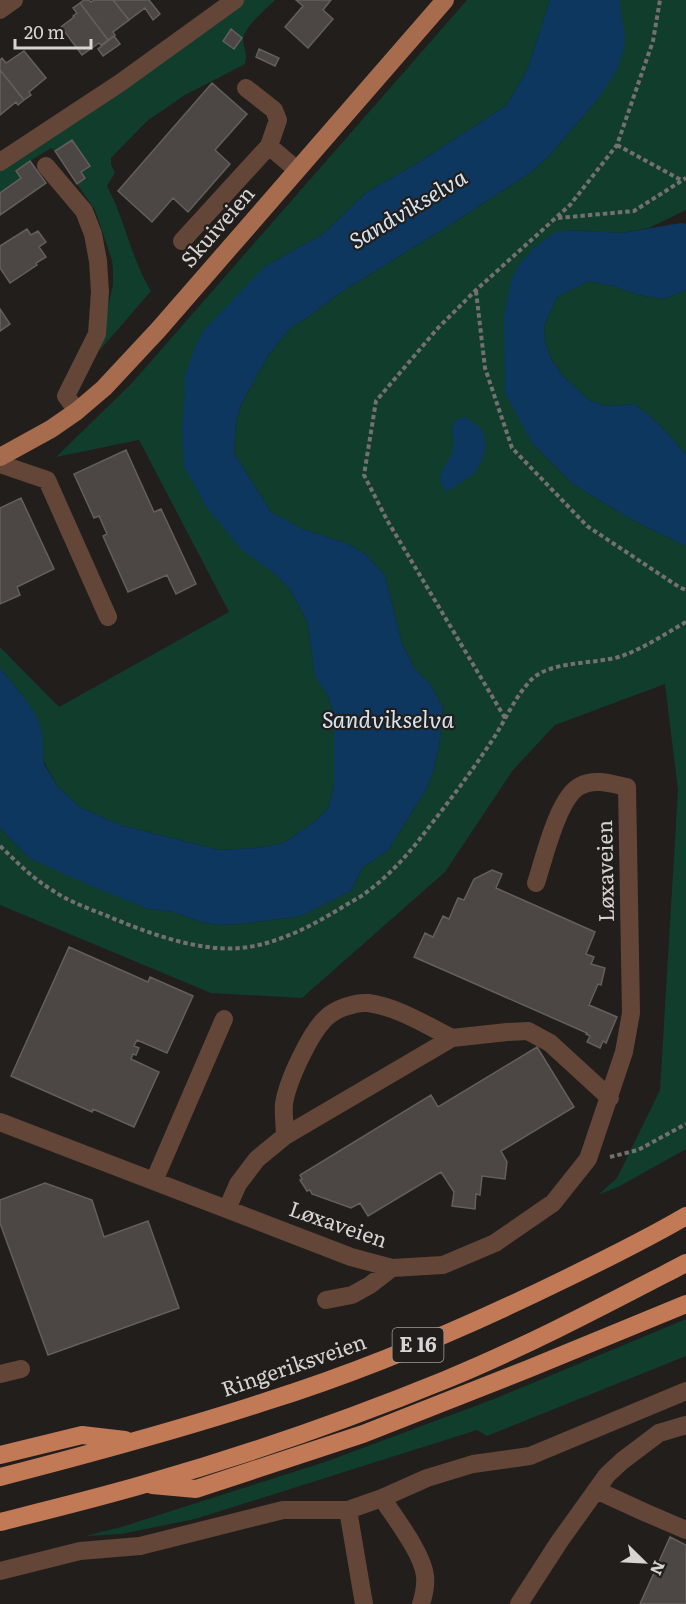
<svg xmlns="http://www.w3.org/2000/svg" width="686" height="1604" viewBox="0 0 686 1604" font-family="Literata,serif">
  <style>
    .green { fill: #103d2c }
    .water { fill: #0d375f }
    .building { fill: #4c4644; stroke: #645f5d; stroke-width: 1.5 }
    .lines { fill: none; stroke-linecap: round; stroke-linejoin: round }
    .path { stroke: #73706e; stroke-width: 4; stroke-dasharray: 4.5 3; stroke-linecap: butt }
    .minor { stroke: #634638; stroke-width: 18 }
    .major { stroke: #a76b4e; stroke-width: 18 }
    .highway { stroke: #c27956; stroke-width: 18 }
    .labels { text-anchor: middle; stroke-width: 4.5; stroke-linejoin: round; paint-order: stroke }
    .shield { fill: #221e1c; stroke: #a19d9b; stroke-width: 1.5 }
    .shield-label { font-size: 20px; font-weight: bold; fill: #d7d4d2 }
    .street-label { font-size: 21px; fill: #d7d4d2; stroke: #221e1c }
    .water-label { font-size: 22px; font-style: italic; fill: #d5e4f4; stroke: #221e1c }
  </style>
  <rect width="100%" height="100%" fill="#221e1c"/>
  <path class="green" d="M243,0H275C266,9 242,29 243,41C244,52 248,50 245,64L185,95L147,121L111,158V164L115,173L107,186C125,219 131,259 151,291L100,350V340L113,285V269L112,260L95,210L77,184L85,178L81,172L90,166L72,140L55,151L51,148L16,170L21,178L0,193V168Z
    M467,0H550L528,68L507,105L416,164L367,192L323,234L264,267L185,376V390L274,573L289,588L308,623L315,675L329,698L334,716V784L329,807L318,819L284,843L256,848L219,850L120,825L81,808L58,787L45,764L23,696L0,668V647L59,707L229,612L139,440L56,457L132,383Z
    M620,0H686V210L649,228L622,233L566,230L534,248L533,444L573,484L632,520L686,546V1149L620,1186L598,1195L617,1178L660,1090L678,790L665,684L555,725L513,770L445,872L302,998L211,993L0,905V828L29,858L148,909L173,912L201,922L218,925L241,924L301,916L351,891L362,868L388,850L427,788L434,769L439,747L443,708L430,684L415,669L402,644L385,576L367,555L348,544L303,529L271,512L234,453L236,422L241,405L267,357L291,327L305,319L343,291L445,228L530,173L548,157L597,100L620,8Z
    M589,281L616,287L638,295L664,299L686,290V455L664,429L650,416L634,404L606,406L589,400L564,377L552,361L545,342L544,326L557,297Z
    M686,1319V1356L487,1436L477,1430L195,1519L121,1534L85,1536L121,1527L325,1462L494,1399Z"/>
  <path class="water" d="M550,0H620V8L625,35L624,47L617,70L597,100L548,157L530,173L445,228L343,291L305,319L291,327L267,357L241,405L236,422L234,453L271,512L303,529L348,544L367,555L385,576L402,644L415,669L430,684L443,708L439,747L434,769L427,788L388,850L362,868L351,891L301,916L241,924L218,925L201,922L173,912L148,909L82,882L29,858L0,828V668L23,696L37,717L42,734L44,764L58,787L81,808L120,825L219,850L256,848L284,843L318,819L329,807L334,784V716L329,698L315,676L308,623L289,588L274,573L241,549L205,505L184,466L182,430L185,390V376L197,342L204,330L264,267L323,234L367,192L416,164L507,105L528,68Z
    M681,223L686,224V290L664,299L638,295L616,287L589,281L557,297L544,326L545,342L552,361L564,377L589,400L606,406L634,404L650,416L664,429L686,455V546L632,520L573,484L533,444L505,393L504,317L511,280L520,263L534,248L554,233L566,230L622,233Z
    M465,417L482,429L486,446L482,460L474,474L446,492L440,481L441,472L452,454L454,442L452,429L456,420Z"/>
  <path class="building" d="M84,0H89L91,2L94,0H113L129,20L113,32L115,35L108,40L80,3Z
    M113,0H149L160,14L153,20L145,8L129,20Z
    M296,0H331L323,10L333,19L308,48L285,27L303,6Z
    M80,3L108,40L101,45L99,43L82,55L61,27L74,17L73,16L77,13L73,8Z
    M231,29L242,38L234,49L223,41Z
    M114,36L120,44L103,56L98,49Z
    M259,49L279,58L275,66L256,57Z
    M24,51L46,78L29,92L31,95L24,100L0,70V60L2,58L6,63Z
    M0,70L24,100L18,105L16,102L0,115Z
    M212,83L247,114L215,150L230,164L188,212L173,198L152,222L118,191Z
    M72,140L90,166L81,172L85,178L77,184L55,151Z
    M30,161L46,183L0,215V193L21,178L16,171Z
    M27,229L31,235L38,231L46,242L39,247L46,257L36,263L37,265L10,283L0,268V246Z
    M0,309L10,324L0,331Z
    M126,450L154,512L161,509L196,584L176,594L167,575L128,592L103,536L107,534L99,516L94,518L74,474Z
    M21,498L54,569L17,587L20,595L0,604V508Z
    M492,870L502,874L496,888L595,932L586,954L594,957L591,964L605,968L601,985L598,984L589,1005L617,1017L606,1043L603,1041L600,1048L587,1042L590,1036L586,1034L587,1033L414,957L425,933L433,937L443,916L449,919L458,898L464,900L474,879Z
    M69,947L148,982L150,977L193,996L167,1053L137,1040L134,1046L139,1048L136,1055L133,1054L131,1059L159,1072L134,1127L93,1109L92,1112L11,1076Z
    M537,1047L574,1107L501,1151L507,1162L505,1179L482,1176L480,1195L476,1194L475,1209L452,1206L454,1192L441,1172L368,1216L360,1203L351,1208L312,1194L310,1190L307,1191L300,1180L302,1179L300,1175L431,1095L438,1107Z
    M45,1183L92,1200L104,1237L148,1221L179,1308L48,1355L0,1223V1200Z
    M670,1537L686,1545V1604H640Z"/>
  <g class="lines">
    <path class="path" d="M617,145L681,180
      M558,218L634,211L686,178
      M476,291L485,368L512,448L587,526L679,587L686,590
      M505,718L387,520L364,475L376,401L438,328L476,290L570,205L617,145L653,41L660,0
      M0,846C17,862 32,878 52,890C68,901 87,908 105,915C145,932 197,952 241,948C277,944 310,927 341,908C350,902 360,898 368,891C387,877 404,859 419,840C443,809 468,777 489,745C504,724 513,699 531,680C551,660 594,665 622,656C644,648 665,634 686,622
      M610,1157L638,1150L686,1124"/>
    <path class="minor" d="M0,10L14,0
      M246,88L274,110L278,120L269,146L297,170
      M0,162L120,83L235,0
      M46,166L84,211L93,234L98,261L100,292L97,334L66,396L77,411
      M182,241L269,146
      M0,464L47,480L108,617
      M0,1122L351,1257L392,1268L443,1265L495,1243L553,1203L588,1159L624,1052L631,1013L627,787C612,784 595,778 580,786C558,797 544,859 536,883
      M285,1136C285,1126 283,1114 284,1104C287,1082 310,1033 326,1018C335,1009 355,1002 368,1003C398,1007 426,1025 452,1038
      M154,1181L224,1019
      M227,1209L238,1184L257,1159L285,1136L452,1038L507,1032L528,1031L550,1043L610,1098
      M326,1300L352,1295L370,1285L392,1268
      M0,1374L21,1369
      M596,1490L644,1512L686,1530
      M382,1498C395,1518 423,1554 425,1576C426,1586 424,1595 421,1604
      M348,1510L364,1604
      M0,1571L80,1551L140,1546L283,1510H348L382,1498L427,1478L473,1464L530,1456L686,1391
      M519,1604L559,1542L607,1475L622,1461L659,1433L686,1425"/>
    <path class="major" d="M0,457L51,429L77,411L104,388L159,329L445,0"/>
    <path class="highway" d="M0,1455L82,1435L125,1440
      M0,1477C89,1454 179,1430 267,1401C369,1369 469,1326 565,1279C606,1259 647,1239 686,1216
      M152,1485L196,1489L363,1434L528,1369L686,1304
      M0,1522C48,1510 97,1498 145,1484C246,1455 347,1420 445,1380C528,1346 607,1304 686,1263"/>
  </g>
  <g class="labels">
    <rect class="shield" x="392.5" y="1328" width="51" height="34" rx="4.5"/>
    <g class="shield-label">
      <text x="418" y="1352">E 16</text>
    </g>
    <g class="street-label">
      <text transform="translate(218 227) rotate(-49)" y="7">Skuiveien</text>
      <text transform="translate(606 871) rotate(-91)" y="7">Løxaveien</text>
      <text transform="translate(338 1225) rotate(19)" y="7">Løxaveien</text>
      <text transform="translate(294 1366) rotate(-19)" y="7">Ringeriksveien</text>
    </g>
    <g class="water-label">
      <text transform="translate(408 209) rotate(-31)" y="8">Sandvikselva</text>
      <text x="388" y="728">Sandvikselva</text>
    </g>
  </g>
  <g transform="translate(644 1562) rotate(114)" stroke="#221e1c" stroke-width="4.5" paint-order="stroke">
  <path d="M0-4.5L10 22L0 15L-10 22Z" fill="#d7d4d2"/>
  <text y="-9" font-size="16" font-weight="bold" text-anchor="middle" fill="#d7d4d2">N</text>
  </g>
  <path d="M15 39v9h76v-9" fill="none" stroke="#d7d4d2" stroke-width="3"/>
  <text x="24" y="39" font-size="18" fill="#d7d4d2" stroke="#221e1c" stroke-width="4.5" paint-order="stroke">20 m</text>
</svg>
